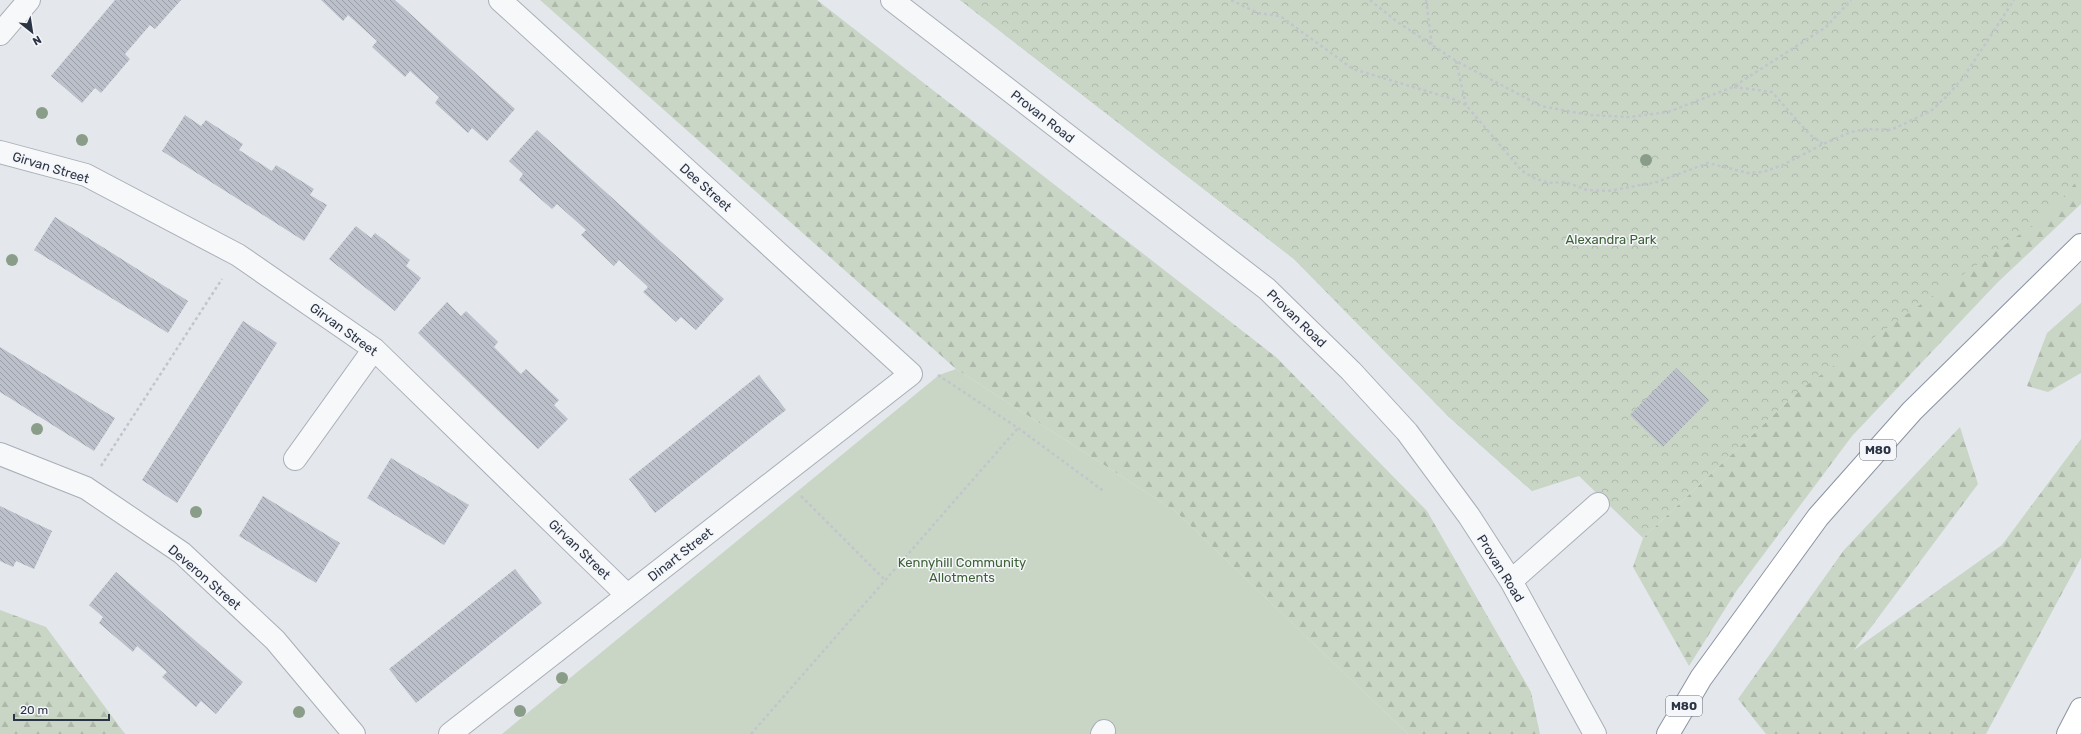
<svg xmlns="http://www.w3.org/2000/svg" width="2081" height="734" viewBox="0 0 2081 734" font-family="Rubik,sans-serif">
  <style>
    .forest { fill: url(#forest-firs) }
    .park { fill: url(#park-crowns) }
    .garden { fill: #c9d6c5 }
    .building { fill: url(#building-back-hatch) }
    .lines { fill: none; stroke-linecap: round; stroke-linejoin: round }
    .minor-casing { stroke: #a9aeb7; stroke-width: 24 }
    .highway-casing { stroke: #8b94a3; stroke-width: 24 }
    .path { stroke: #c2c5cb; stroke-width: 2.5; stroke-dasharray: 3 3; stroke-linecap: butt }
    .minor { stroke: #f7f8fa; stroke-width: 22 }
    .highway { stroke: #fff; stroke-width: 22 }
    .tree { fill: #899d89 }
    .labels { text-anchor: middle; stroke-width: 3; stroke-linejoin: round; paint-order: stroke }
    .shield { fill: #f4f6f9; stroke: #676e7b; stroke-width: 1 }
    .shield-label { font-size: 12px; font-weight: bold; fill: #2b3445 }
    .street-label { font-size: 13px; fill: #2b3445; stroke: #f4f6f9 }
    .park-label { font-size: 13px; fill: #3f6138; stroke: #f4f6f9 }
  </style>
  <defs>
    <pattern id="forest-firs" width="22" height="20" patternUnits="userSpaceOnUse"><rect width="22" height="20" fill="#c9d6c5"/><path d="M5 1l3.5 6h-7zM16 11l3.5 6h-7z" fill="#adb8ab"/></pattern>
    <pattern id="park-crowns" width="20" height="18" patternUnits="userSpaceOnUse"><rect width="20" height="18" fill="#c9d6c5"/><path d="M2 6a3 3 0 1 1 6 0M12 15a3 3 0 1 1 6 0" fill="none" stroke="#adb8ab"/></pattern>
    <pattern id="building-back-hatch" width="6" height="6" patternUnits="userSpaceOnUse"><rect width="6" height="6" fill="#bbc0ca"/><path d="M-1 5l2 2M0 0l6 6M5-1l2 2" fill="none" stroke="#989da6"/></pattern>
  </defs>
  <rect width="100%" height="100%" fill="#e4e7ec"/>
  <path class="forest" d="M540,0H817L1276,357L1427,511L1531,692L1540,734H1408L1175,511L956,369Z
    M960,0H2081V204L1998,282L1852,436L1737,590L1689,666L1633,567L1643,538L1801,389L1532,491L1449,417L1294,259Z
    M2081,303V373L2048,392L2027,386L2047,333Z
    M1960,427L1978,484L1854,650L2002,545L2081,439V558L1986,734H1766L1738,699L1844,550Z
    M0,610L46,627L125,734H0Z"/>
  <path class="park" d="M960,0H2081V176L2050,213L1801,389L1643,538L1579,476L1532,491L1449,417L1294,259Z"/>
  <path class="garden" d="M956,369L1175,511L1408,734H502L939,375Z"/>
  <path class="building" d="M115,0H181L155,29L150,25L125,54L130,59L101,93L95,88L82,103L51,76Z
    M321,0H395L515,109L487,141L472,128L468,133L435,103L439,97L410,71L405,77L372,47L377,41L348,15L343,21Z
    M185,115L201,126L206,120L243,144L239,150L272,171L276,165L314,189L310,195L327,205L304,241L162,151Z
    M537,130L724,299L696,330L681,317L676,322L643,292L648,287L619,260L614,266L581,235L586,230L557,204L552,209L519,180L523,174L509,161Z
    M55,217L188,301L168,333L34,250Z
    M356,226L371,238L375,233L410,260L406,266L421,278L395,311L329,259Z
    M447,302L461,316L466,311L498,342L494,347L521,374L526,369L559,400L554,405L568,419L538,449L418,333Z
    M243,321L277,343L177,503L142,480Z
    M0,347L115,418L94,451L0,392Z
    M1676,368L1709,400L1663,447L1630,415Z
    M759,375L786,410L655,513L629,479Z
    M391,458L469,505L444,545L367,498Z
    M263,496L340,543L316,583L239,536Z
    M0,506L52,531L34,569L16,561L13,567L0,561Z
    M515,569L542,603L416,703L389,669Z
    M116,572L243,682L216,714L201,701L196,707L162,677L167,672L137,646L133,652L99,623L103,617L89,605Z"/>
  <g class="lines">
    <g class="minor-casing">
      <path id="minor" d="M892,0L1267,289L1351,371L1407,432L1469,516L1511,581L1595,734
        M0,34L29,0
        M0,152L86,175L238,255L374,349L627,595
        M0,454L86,488L182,553L275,640L354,734
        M295,459L374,349
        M1511,581L1598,504
        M450,734L911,374L500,0
        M1102,734L1104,731"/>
    </g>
    <g class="highway-casing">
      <path id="highway" d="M1668,734L1701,678L1818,517L1912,411L2081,245
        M2068,734L2081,709"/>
    </g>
    <path class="path" d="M1231,0L1258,13L1280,16L1353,69L1453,99L1466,105L1522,171L1534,178L1548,183L1566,182L1587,190L1608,191L1657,182L1708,163L1748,173L1763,172L1783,165L1823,144L1851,132L1866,129L1891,130L1931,111L1947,96L1963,78L2014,0
      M1370,0L1396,21L1456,61L1541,106L1589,115L1629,117L1668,112L1733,87L1826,27L1851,0
      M1426,0L1432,47
      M1456,61L1466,105
      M1734,87L1772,92L1809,134L1823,144
      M938,375L1018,428L1105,492
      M101,466L222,279
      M801,496L886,581
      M751,734L1018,428"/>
    <use href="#minor" class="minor"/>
    <use href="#highway" class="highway"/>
  </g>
  <g class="tree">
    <circle cx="42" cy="113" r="6"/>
    <circle cx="82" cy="140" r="6"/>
    <circle cx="1646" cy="160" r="6"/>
    <circle cx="12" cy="260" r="6"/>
    <circle cx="37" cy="429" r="6"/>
    <circle cx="196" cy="512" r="6"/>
    <circle cx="562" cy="678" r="6"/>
    <circle cx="520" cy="711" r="6"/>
    <circle cx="299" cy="712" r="6"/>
  </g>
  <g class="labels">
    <g class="shield">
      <rect x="1860" y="440" width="36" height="20" rx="3"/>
      <rect x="1666" y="696" width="36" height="20" rx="3"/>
    </g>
    <g class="shield-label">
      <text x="1878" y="454">M80</text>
      <text x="1684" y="710">M80</text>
    </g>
    <g class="street-label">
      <text transform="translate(1043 116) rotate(38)" y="5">Provan Road</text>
      <text transform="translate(51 167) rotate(17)" y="5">Girvan Street</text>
      <text transform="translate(706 187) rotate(42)" y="5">Dee Street</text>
      <text transform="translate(1297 318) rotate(44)" y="5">Provan Road</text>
      <text transform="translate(344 329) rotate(36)" y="5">Girvan Street</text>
      <text transform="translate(580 549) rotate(44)" y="5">Girvan Street</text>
      <text transform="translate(680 554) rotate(-38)" y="5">Dinart Street</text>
      <text transform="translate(1501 568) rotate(58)" y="5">Provan Road</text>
      <text transform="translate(205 577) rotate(41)" y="5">Deveron Street</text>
    </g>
    <g class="park-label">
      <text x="1611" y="244">Alexandra Park</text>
      <text x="962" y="567">Kennyhill Community<tspan x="962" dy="15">Allotments</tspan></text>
    </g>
  </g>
  <g transform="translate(32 32) rotate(150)" stroke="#f4f6f9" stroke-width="3" paint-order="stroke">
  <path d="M0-3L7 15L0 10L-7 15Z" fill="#2b3445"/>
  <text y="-6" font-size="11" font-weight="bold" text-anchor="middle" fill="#2b3445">N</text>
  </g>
  <path d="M14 714v6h95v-6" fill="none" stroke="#2b3445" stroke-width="2"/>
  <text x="20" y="714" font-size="12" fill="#2b3445" stroke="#f4f6f9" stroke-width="3" paint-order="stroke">20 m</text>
</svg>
